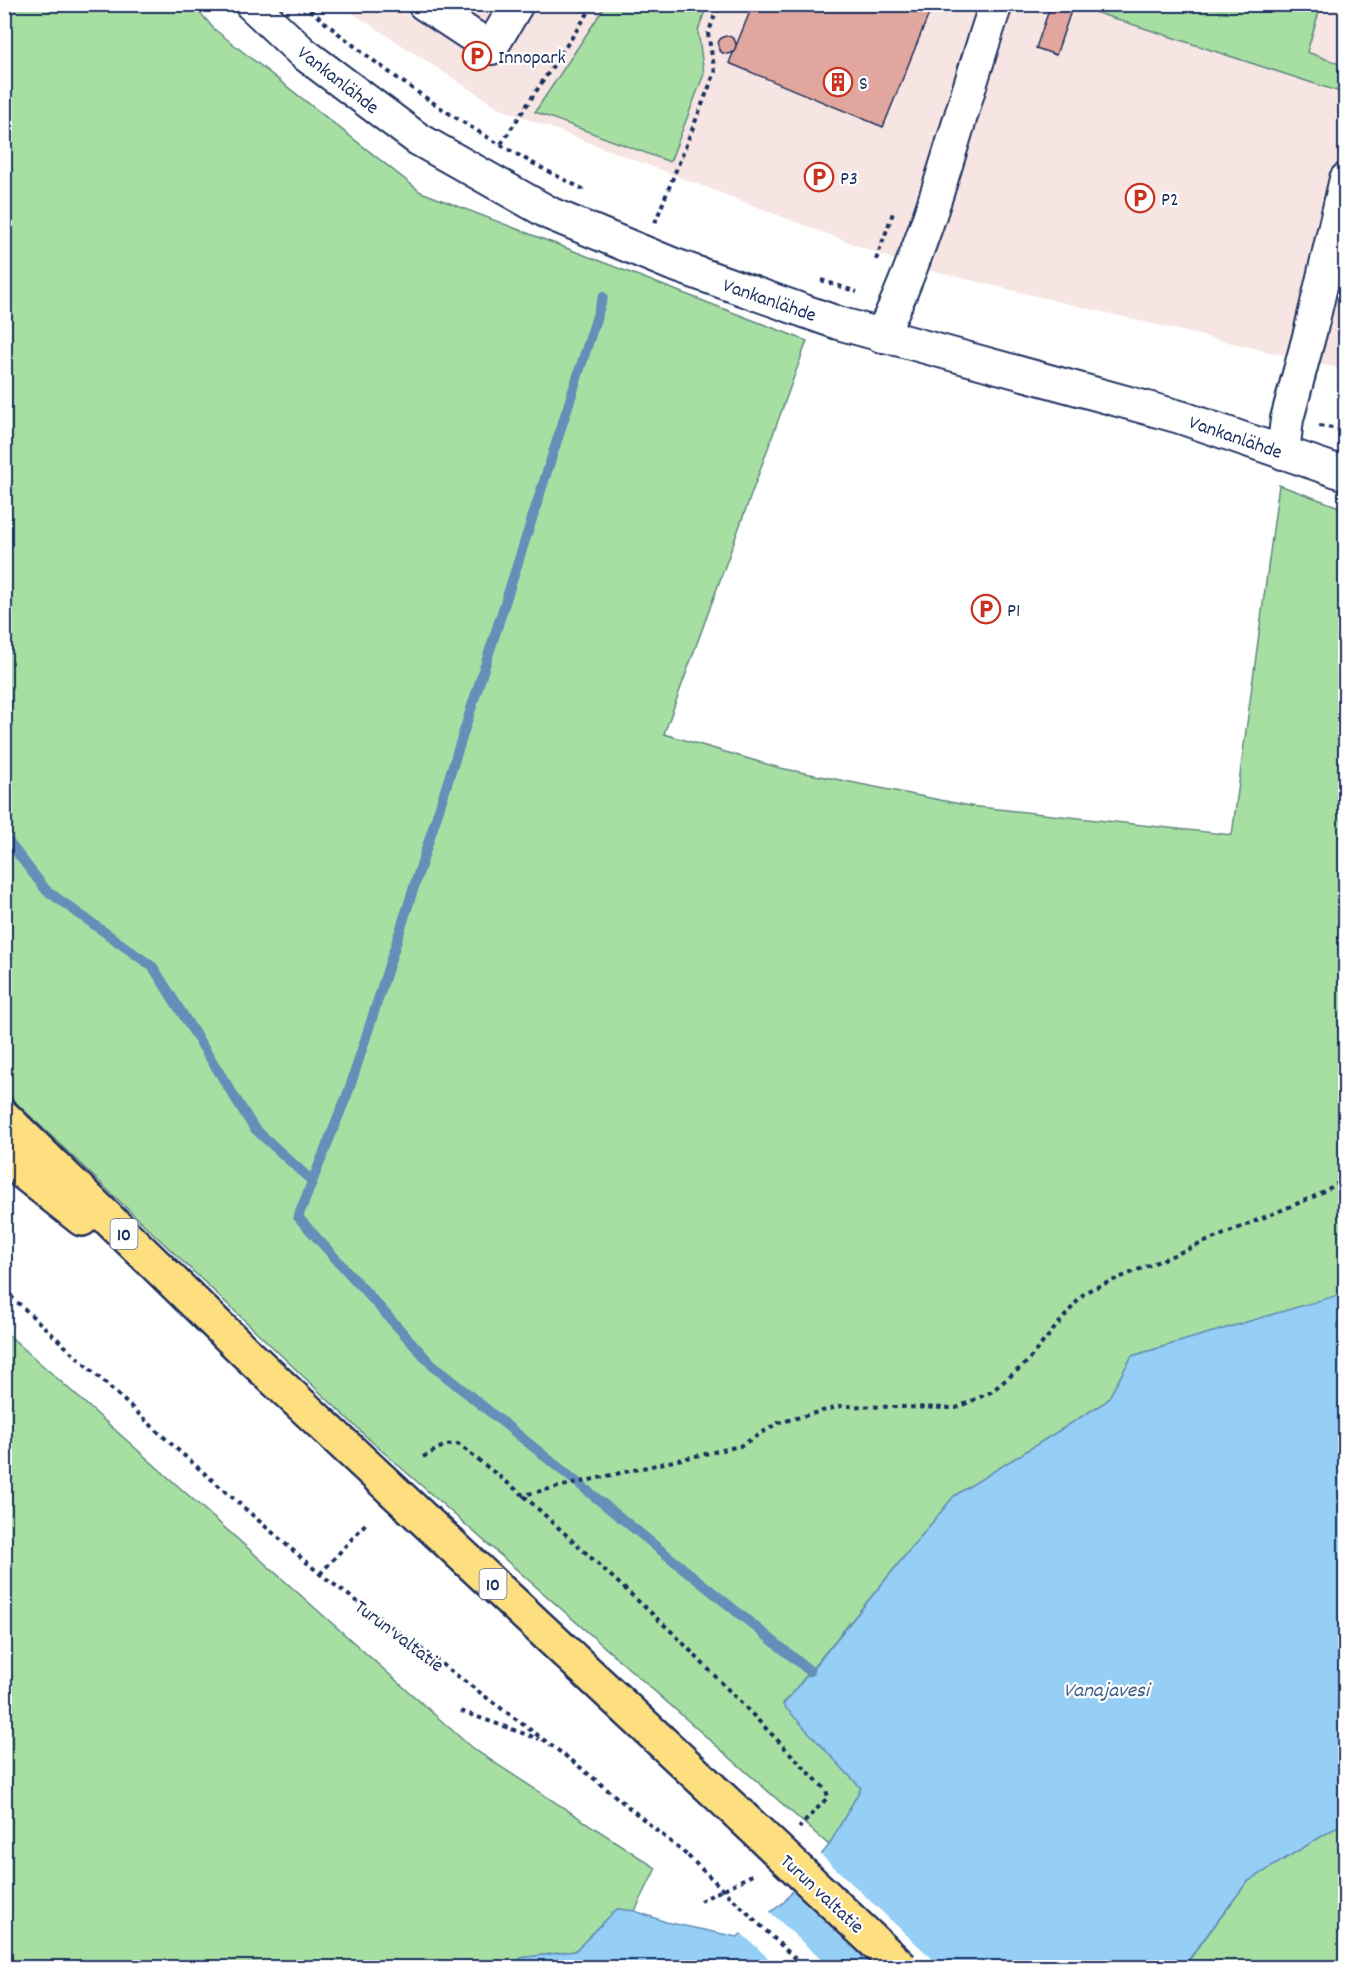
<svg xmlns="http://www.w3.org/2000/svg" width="1350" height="1972" viewBox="0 0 1350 1972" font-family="Dekko,sans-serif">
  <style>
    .built { fill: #f6e5e2 }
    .green { fill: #a7dfa3; stroke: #618780; stroke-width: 1.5 }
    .water { fill: #95cff5; stroke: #648fb9; stroke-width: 1.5 }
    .pier { fill: #fff }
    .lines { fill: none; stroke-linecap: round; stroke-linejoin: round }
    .stream { stroke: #648fb9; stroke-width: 10 }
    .building { fill: #e1a79e; stroke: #1b2f5e; stroke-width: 1.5 }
    .minor-casing { stroke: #1b2f5e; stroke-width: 36 }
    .highway-casing { stroke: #1b2f5e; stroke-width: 38 }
    .path { stroke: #1b2f5e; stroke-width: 4; stroke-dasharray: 4.5 4.5; stroke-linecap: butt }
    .minor { stroke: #fff; stroke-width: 32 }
    .highway { stroke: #fedf80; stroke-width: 33 }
    .highway-bridge-casing { stroke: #1b2f5e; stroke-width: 38; stroke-linecap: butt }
    .path-bridge { stroke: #1b2f5e; stroke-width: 4; stroke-dasharray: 4.5 4.5; stroke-linecap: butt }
    .highway-bridge { stroke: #fedf80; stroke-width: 33 }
    .labels { text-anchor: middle; stroke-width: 4.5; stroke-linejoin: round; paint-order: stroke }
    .shield { fill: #fff; stroke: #5f6d8e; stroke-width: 1.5 }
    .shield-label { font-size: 18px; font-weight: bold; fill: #1b2f5e }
    .poi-label { font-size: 20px; fill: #1b2f5e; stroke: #fff; text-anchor: start }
    .street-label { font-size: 20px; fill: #1b2f5e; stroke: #fff }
    .water-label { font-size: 21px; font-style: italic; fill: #405f8b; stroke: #fff }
  </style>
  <rect width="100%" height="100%" fill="#fff"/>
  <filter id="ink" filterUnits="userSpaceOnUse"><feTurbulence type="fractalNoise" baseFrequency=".0167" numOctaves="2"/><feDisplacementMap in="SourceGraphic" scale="12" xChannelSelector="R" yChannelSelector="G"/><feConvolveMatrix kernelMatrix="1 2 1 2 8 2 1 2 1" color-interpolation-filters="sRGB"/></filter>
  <g filter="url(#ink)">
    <path class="built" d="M340,5H1345V370L911,266L499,108Z"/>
    <path class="green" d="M4,5H194L214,29L421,192L807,341L664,734L780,768L970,806L1232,835L1279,485L1345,509V1303L1308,1304L1132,1356L1107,1401L954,1496L783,1704L861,1788L829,1845L372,1442L5,1092Z
      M606,5H707L698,31L704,74L670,162L535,112Z
      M1073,5H1321L1307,52L1345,66L1340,92Z
      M4,1331L472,1748L656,1868L635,1911L617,1909L575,1951L521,1958L519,1967H5Z
      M1345,1822V1967L1183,1968L1247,1882Z"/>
    <path class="water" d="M1345,1293V1822L1247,1882L1183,1967L519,1968L520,1958L575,1951L617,1909L635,1911L666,1922L737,1937L784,1902L829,1845L861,1788L783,1705L954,1496L1107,1401L1132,1356Z"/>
    <path class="pier" d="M819,1853L941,1967H873L790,1889Z
      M768,1910L829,1967H778L739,1931Z"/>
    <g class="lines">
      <path class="stream" d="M603,297L349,1090L298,1217L432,1365L810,1671
        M4,836L46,890L153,967L254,1128L312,1181"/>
    </g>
    <path class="building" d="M753,4H933L883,127L729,63Z
      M1051,4L1073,5L1056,55L1036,48Z
      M718 45a9 9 0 1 1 18 0a9 9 0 1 1-18 0Z"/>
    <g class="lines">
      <g class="minor-casing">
        <path id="minor" d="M251,4L303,53L418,139L551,214L672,264L838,323L1180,417L1346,474
          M424,4L491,48L517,4
          M881,336C933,231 958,115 996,4
          M1283,453L1287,419L1311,329L1346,179"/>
      </g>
      <g class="highway-casing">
        <path id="highway" d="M4,1117L244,1351L742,1817
          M4,1157L82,1219"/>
      </g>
      <path class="path" d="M303,4C388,77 484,141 585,190
        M501,144L594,4
        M655,223L715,72L708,34L719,4
        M876,260L894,210
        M821,280L857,292
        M1319,426L1346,430
        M4,1290L179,1451L320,1574L575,1763L688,1856
        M423,1457L445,1445L458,1444L523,1495L740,1446L778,1423L841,1406L956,1408L991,1392L1025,1364L1085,1292L1313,1197L1346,1179
        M524,1496L674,1634L826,1790L828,1797L799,1828
        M320,1574L368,1521
        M461,1711L539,1739
        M700,1901L754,1874"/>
      <use href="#minor" class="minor"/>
      <use href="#highway" class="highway"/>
      <g class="highway-bridge-casing">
        <path id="highway-bridge" d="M742,1817L902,1968"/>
      </g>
      <path class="path-bridge" d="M688,1856L805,1968"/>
      <use href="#highway-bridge" class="highway-bridge"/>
    </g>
  </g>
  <defs>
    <g id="parking-ring" transform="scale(1.5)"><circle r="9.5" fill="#fff" stroke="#c8321e" stroke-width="1.5"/><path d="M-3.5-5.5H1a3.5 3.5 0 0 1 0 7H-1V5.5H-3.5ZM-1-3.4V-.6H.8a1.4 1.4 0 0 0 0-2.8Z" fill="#c8321e"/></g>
    <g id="building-ring" transform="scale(1.5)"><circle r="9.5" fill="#fff" stroke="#c8321e" stroke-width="1.5"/><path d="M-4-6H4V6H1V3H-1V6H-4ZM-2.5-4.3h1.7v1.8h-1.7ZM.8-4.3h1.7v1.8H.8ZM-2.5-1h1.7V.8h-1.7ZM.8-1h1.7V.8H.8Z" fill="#c8321e"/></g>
  </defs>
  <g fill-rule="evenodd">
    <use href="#parking-ring" x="477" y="56"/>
    <use href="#building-ring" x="838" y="82"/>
    <use href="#parking-ring" x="819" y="177"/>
    <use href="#parking-ring" x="1140" y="198"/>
    <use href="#parking-ring" x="986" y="609"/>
  </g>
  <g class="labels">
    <g class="shield">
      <rect x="110.5" y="1219" width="27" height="30" rx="4.5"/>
      <rect x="479.5" y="1569" width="27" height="30" rx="4.5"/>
    </g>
    <g class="shield-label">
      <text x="124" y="1240">10</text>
      <text x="493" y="1590">10</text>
    </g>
    <g class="poi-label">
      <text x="498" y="63">Innopark</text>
      <text x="859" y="89">S</text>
      <text x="840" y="184">P3</text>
      <text x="1161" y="205">P2</text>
      <text x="1007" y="616">P1</text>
    </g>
    <g class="street-label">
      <text transform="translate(339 79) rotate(38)" y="7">Vankanlähde</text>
      <text transform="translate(770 299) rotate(19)" y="7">Vankanlähde</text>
      <text transform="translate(1236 436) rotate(19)" y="7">Vankanlähde</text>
      <text transform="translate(400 1635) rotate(37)" y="7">Turun valtatie</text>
      <text transform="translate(823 1893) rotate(43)" y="7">Turun valtatie</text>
    </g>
    <g class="water-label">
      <text x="1106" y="1696">Vanajavesi</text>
    </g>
  </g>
  <rect width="1350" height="1972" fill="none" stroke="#fff" stroke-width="24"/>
  <rect x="12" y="12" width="1326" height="1948" fill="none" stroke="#1b2f5e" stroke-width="2" filter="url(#ink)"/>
</svg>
